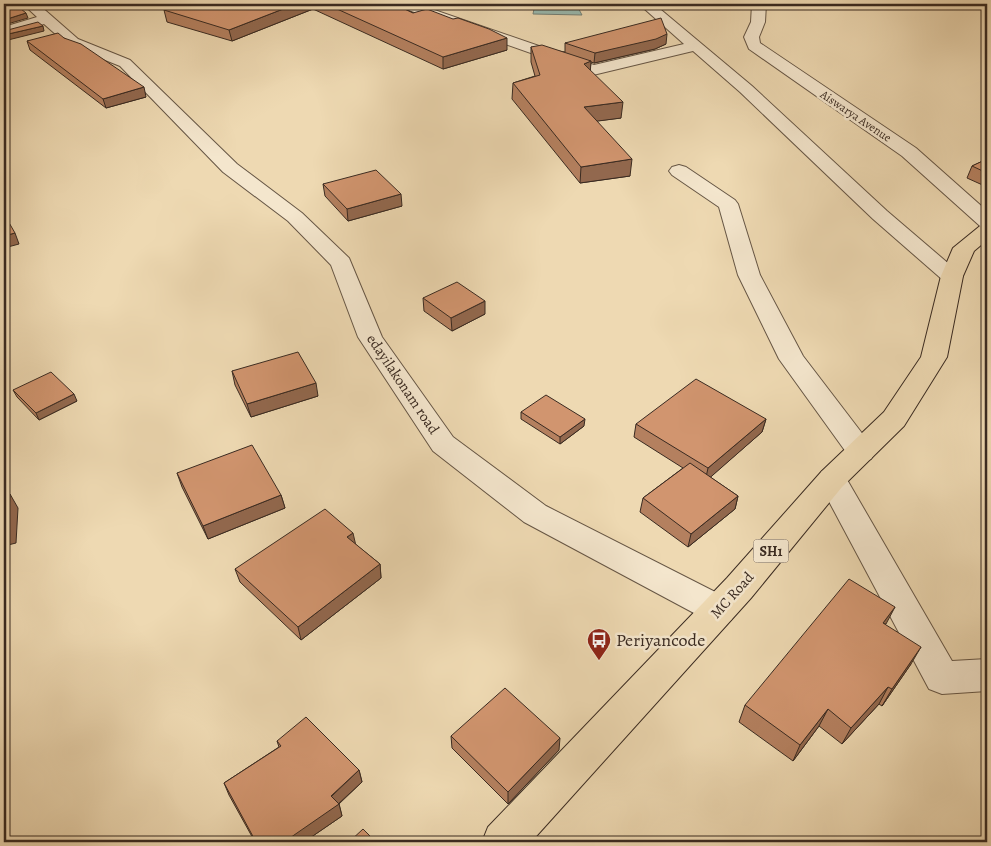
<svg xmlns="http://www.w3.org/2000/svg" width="991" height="846" viewBox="0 0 991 846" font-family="Alegreya,serif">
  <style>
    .water { fill: #99bab0; stroke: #738077 }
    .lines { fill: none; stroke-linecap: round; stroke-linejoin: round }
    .minor-casing { stroke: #665645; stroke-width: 2 }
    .primary-casing { stroke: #392a21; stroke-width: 2 }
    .minor { fill: #f4e6cd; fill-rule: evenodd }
    .primary { fill: #eed9b2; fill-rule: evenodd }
    .wall { fill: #b4805f; stroke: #392a21 }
    .shaded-wall { fill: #92684e; stroke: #392a21 }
    .building { fill: #d1956f; stroke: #392a21 }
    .labels { text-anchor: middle; stroke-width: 5; stroke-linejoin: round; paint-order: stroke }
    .far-street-label { font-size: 12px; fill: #392a21; stroke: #f4e6cd }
    .shield { fill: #f4e6cd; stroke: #716255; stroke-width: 1 }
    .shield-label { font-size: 14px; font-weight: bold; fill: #392a21 }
    .street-label { font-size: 15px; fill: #392a21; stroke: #f4e6cd }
    .near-poi-label { font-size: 18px; fill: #392a21; stroke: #f4e6cd; text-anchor: start }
  </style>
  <rect width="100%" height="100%" fill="#eed9b2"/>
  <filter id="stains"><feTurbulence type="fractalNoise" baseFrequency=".004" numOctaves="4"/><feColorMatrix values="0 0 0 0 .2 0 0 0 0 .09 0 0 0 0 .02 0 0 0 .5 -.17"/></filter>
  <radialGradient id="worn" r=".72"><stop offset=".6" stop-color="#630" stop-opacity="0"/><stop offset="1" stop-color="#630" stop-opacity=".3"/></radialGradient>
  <path class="water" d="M535,4H576L582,15L533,14Z"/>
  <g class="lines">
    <g class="minor-casing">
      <path id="minor" d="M23,4H38L78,39L130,60L237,164L302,213L349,258L382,337L453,437L546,506L731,600L736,610L731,620L719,624L707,620L524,522L433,451L358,337L331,265L288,221L223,172L120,66L68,45L44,24L4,35V27L37,17Z
        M398,4H417L594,65L684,44L639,4H654L752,86L887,211L963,276L960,281L952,283L944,281L873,219L740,92L693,51L593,75L400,7Z
        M752,4H766L765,22L759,37L760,43L916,148L987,211V228L980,226L902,156L749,49L744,37L751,22Z
        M679,165L686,167L735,200L738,204L760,275L803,356L871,445L875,452L871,459L861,462L851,459L779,359L738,275L719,207L672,175L669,171L672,167Z
        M832,468L842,471L952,661L987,659V691L942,694L929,689L817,479L822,471Z"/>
    </g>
    <g class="primary-casing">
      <path id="primary" d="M987,224V240L974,251L963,276L947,357L904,426L842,487L751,598L531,842H482L488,827L727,578L822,471L884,412L921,357L941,276L953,248L980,226Z"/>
    </g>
    <use href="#minor" class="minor"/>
    <use href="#primary" class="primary"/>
  </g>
  <path class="wall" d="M193,4H394L413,13L507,50L443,69L313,9L232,41L167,22L164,10Z
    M64,38L146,97L106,108L30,50L27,41Z
    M565,43L666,44L655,49L594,63L591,62L590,71L621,118L596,121L630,176L580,183L512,99L513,83L535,76L531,62V47L565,52Z
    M987,159V187L967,178L972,166Z
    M323,184L402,206L348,221L325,196Z
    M423,298L485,314L452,331L424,311Z
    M232,371L318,396L251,417L235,385Z
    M13,390L77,401L39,420L17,397Z
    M521,412L584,426L560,444L521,419Z
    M766,419L762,432L710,477L738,496L735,509L688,547L640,512L643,498L683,468L634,437L636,424Z
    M177,473L281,495L285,508L208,539L182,487Z
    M355,544L380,564L381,578L301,640L240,582L235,569Z
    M886,625L911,664L882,706L879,704L842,744L819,726L793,761L739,722L745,705Z
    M451,736L559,750L508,804L452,748Z
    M277,741L359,770L362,782L339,804L342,816L304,842H255L229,795L224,783L279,747Z"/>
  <path class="shaded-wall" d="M296,4H313V9L232,41L229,30Z
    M26,13L28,18L4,25V20Z
    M43,26L44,31L4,41V35Z
    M667,34L666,44L655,49L594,63L595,53Z
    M507,38V50L443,69V57Z
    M591,61L590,76L584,64Z
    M144,87L146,97L106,108L103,99Z
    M623,102L621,118L583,123L584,107Z
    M632,159L630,176L580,183L581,167Z
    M401,194L402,206L348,221L347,209Z
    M15,233L19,244L4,248V236Z
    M485,301V314L452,331L451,318Z
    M316,383L318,396L251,417L247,404Z
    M74,394L77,401L39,420L36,413Z
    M585,419L584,426L560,444V437Z
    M766,419L762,432L705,482L708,468Z
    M10,494L18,508L16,543L4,546V531Z
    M281,495L285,508L208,539L203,526Z
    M738,496L735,509L688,547L691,534Z
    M353,533L356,546L347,537Z
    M380,564L381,578L301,640L298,627Z
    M895,607L886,624L883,623Z
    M921,647L911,664L882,706L892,689Z
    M888,687L879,704L842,744L851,728Z
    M828,709L819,726L793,761L800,745Z
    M560,738L559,750L508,804V792Z
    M359,770L362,782L337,805L339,804L342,816L304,842H284Z"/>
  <path class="building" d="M4,4H15L26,13L4,20Z
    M193,4H296L229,30L164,10Z
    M326,4H394L413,13L427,9L453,19L458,18L489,29L507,38L443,57Z
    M661,18L667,34L656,39L595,53L565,43Z
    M38,22L43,26L4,35V31Z
    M58,33L64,38L81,44L144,87L103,99L27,41Z
    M542,45L591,61L584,64L623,102L584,107L632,159L581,167L513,83L540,75L531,47Z
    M987,159V173L972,166Z
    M376,170L401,194L347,209L323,184Z
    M4,214L15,233L4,236Z
    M457,282L485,301L451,318L423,298Z
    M298,352L316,383L247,404L232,371Z
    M51,372L74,394L36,413L13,390Z
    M696,379L766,419L708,468L636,424Z
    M546,395L585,419L560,437L521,412Z
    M252,445L281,495L203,526L177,473Z
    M690,463L738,496L691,534L643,498Z
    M10,494L8,530L4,531V496Z
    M325,509L353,533L347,537L380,564L298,627L235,569Z
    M849,579L895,607L883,623L921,647L892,689L888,687L851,728L828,709L800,745L745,705Z
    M505,688L560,738L508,792L451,736Z
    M306,717L359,770L331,796L339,804L284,842H256L224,783L281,746L277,741Z
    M363,829L376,842H349Z"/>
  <defs>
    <g id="bus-pin" transform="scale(1.25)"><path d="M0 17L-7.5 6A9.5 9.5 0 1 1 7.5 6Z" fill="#8f2418" stroke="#f4e6cd"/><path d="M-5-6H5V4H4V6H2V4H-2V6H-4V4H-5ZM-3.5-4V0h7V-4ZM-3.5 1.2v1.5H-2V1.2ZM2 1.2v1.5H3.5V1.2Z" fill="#fff"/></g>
  </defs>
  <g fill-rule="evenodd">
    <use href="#bus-pin" x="599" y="640"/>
  </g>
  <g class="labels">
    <g class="far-street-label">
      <text transform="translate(856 116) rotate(34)" y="4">Aiswarya Avenue</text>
    </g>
    <rect class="shield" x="753.5" y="539.5" width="35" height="23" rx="4"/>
    <g class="shield-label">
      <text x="771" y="556">SH1</text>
    </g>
    <g class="street-label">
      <text transform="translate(403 384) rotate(56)" y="5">edayilakonam road</text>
      <text transform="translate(732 595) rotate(-48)" y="5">MC Road</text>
    </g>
    <g class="near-poi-label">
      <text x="616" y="646">Periyancode</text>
    </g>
  </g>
  <rect width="991" height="846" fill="none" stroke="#eed9b2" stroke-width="20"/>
  <rect x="5" y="5" width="981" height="836" fill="none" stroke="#392a21" stroke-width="2.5"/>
  <rect x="10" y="10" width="971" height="826" fill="none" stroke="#392a21"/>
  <rect width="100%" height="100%" filter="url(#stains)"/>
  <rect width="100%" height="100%" fill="url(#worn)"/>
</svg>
